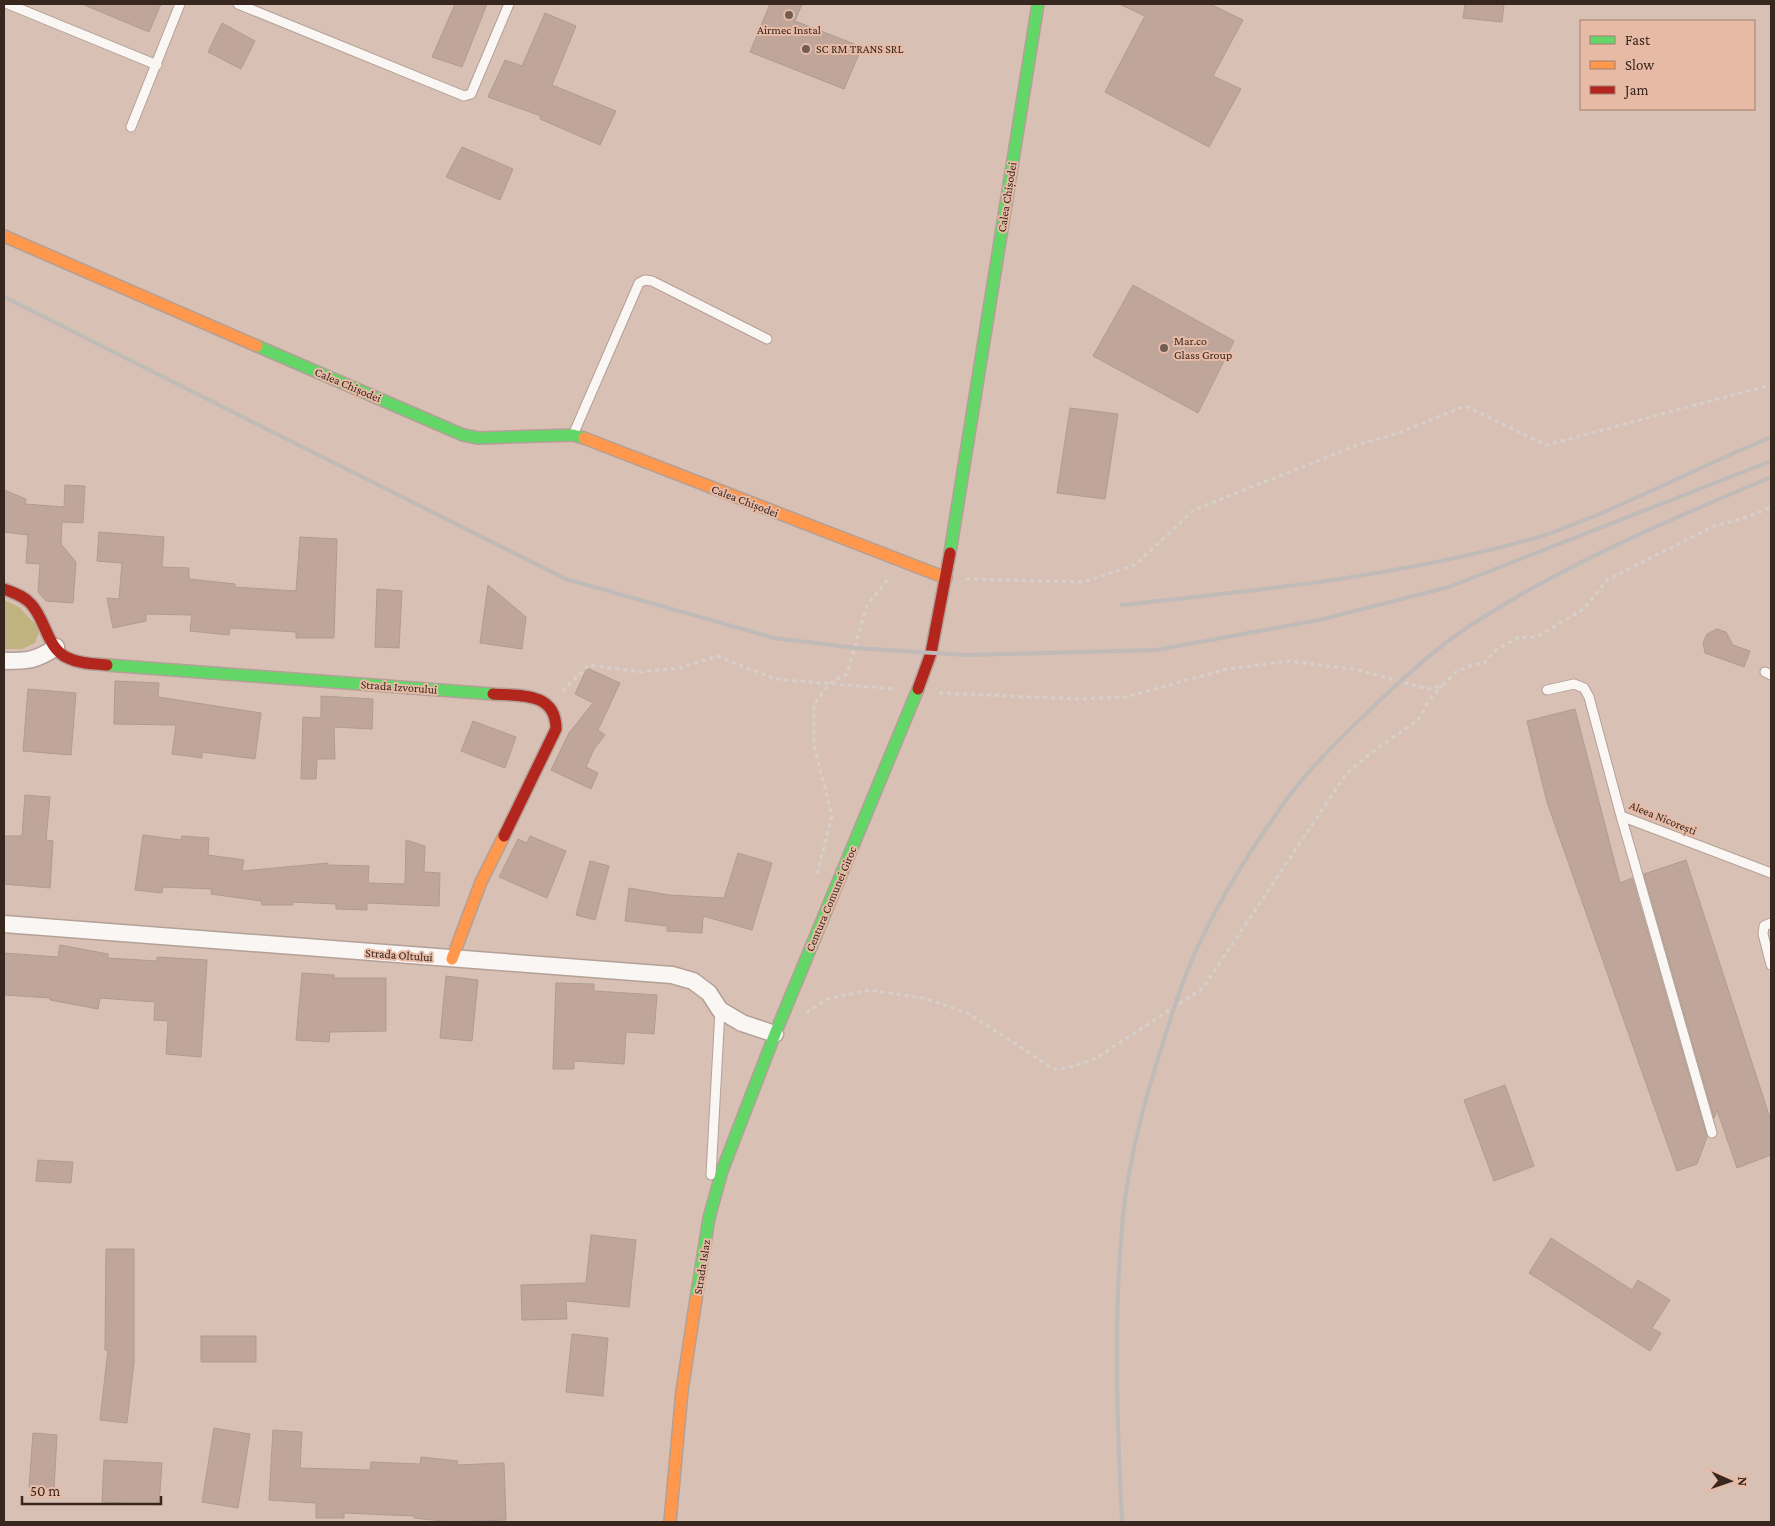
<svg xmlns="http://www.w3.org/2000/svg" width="1775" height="1526" viewBox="0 0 1775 1526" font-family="'Crimson Pro',serif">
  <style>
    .green { fill: #c0b380 }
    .building { fill: #c0a69a; stroke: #ae9c93 }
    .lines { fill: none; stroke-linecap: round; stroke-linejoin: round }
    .lane-casing { stroke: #b3a097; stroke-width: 11 }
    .street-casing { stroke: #b3a097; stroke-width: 19 }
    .fast-casing { stroke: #b3a097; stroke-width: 14 }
    .slow-casing { stroke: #b3a097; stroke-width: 14 }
    .jam-casing { stroke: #b3a097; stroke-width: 14 }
    .path { stroke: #d6cfcc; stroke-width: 3; stroke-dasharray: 4 4; stroke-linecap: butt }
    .lane { stroke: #f9f6f4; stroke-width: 9 }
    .street { stroke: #f9f6f4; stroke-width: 16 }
    .fast { stroke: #63d668; stroke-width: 11 }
    .slow { stroke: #ff974d; stroke-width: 11 }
    .jam { stroke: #b3261e; stroke-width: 11 }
    .rail { stroke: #c0bab8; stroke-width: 4 }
    .poi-dot { fill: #705d54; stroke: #e7baa6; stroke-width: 2 }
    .labels { text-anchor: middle; stroke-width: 4; stroke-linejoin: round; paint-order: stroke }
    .poi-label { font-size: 12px; fill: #38271f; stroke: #e7baa6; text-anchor: start }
    .street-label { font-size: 12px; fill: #38271f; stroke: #e7baa6 }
  </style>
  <rect width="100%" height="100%" fill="#d8c0b5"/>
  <path class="green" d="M4,600L19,607L40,629L35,643L22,649H4Z"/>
  <path class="building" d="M82,4H161L149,32Z
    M455,4H487L462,67L432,57Z
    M770,4H802L795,21L862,47L844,89L750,52Z
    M1119,4H1210L1243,20L1213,76L1241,89L1209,147L1105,92L1145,16Z
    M1465,4H1504L1502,22L1463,18Z
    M545,13L576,26L552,85L616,111L600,145L540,119L541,116L488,97L505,60L522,66Z
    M222,23L255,41L241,69L208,52Z
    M462,147L513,169L500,200L446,177Z
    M1133,285L1234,341L1198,413L1093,356Z
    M1070,408L1118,414L1105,499L1057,493Z
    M65,485L85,486L83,523L62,522L61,544L76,562L73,603L46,601L38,592L40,564L26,563L28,535L4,532V490L26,499L25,504L64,507Z
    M99,532L164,537L162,567L189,568V579L235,584V587L296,591L300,537L337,539L334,638H296V632L230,628L229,635L190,631L192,615L146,614V621L113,628L107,598L119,599L122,563L97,561Z
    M488,585L526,617L522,649L480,643Z
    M377,589L402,591L399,648L375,647Z
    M1717,629L1726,632L1733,645L1750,651L1744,667L1705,653L1703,643L1707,634Z
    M587,668L620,683L598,730L605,735L594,749L586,767L598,773L591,789L551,770L569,733L593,703L575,694Z
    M115,681L159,683L158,697L261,713L255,759L202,752V758L172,754L176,725L114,724Z
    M28,689L76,693L71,755L23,751Z
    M321,696L373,699L372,729L334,727L335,759H317L316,779H301L303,717L321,718Z
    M1575,709L1620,883L1632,878L1707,1137L1697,1164L1677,1171L1547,802L1527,721Z
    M473,721L516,737L505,768L461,751Z
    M25,795L50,797L46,840L53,841L50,888L4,884V836H22Z
    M143,835L181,840L182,836L209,838L208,855L244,860L242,871L328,863V865L369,866L368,883L405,884L406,840L425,846L424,872L440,873L439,906L367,903V910L336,909V904L292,902L293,905H262L261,901L211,894L212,889L163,887L162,893L135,890Z
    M530,836L566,851L547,898L499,877L518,839L527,843Z
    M738,853L772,863L752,930L703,916L702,933L667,931V926L625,921L629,888L669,895L724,898Z
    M1686,860L1771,1121V1155L1737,1168L1717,1110L1714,1118L1644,874Z
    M590,861L609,866L595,920L576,915Z
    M60,945L108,954V958L157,961V957L207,960L201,1057L166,1054L168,1021L154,1020L155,1002L100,998L98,1009L50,1000V998L4,995V953L58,957Z
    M302,973L334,975V978H386V1031L330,1032L329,1042L296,1040Z
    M446,976L478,980L472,1041L440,1038Z
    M556,983L594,984V991L657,995L654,1034L626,1032L624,1064L574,1061V1069H553Z
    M1505,1085L1534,1166L1494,1181L1464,1100Z
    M38,1160L73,1162L71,1183L36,1181Z
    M591,1235L636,1240L629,1307L566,1301L567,1319L522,1320L521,1285L586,1283Z
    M1551,1238L1632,1290L1638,1280L1670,1300L1652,1328L1661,1333L1650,1351L1529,1273Z
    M106,1249H134V1362L127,1423L100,1420L108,1350H105Z
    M572,1334L608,1338L603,1396L566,1392Z
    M201,1336H256V1362H201Z
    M214,1428L250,1434L238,1508L202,1502Z
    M273,1430L302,1432L300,1468L370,1470L371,1462L420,1464L421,1457L458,1461L457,1465L504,1463L506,1520L452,1522L414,1518V1516L344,1513V1518H316V1503L269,1500Z
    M33,1433L57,1435L54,1489L29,1487Z
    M104,1460L162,1463L159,1505L102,1502Z"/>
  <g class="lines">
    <g class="lane-casing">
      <path id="lane" d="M8,4L157,65
        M238,4L464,96L471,94L509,4
        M131,127L180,4
        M573,435L639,283L645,280L652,281L767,339
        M1765,672L1771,675
        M1547,690L1574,684L1584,688L1589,697L1621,816L1712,1133
        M1621,816L1771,873
        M1771,923L1764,926L1763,934L1771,965
        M711,1175L720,1010"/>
    </g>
    <g class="street-casing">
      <path id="street" d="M4,661C27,661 36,661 56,647
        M4,924L672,975L693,981L709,993L720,1010L742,1023L775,1034"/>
    </g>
    <g class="fast-casing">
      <path id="fast" d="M257,346L463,435L479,438L573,435L584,438
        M950,553L1038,4
        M107,665L493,694
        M696,1299L709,1218L722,1171L775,1034L918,689"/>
    </g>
    <g class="slow-casing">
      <path id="slow" d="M4,236L257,346
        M584,438L946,578
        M452,959L481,882L504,836
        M670,1522L682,1391L696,1299"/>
    </g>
    <g class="jam-casing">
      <path id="jam" d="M4,589C14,593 24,596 31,604C46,620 47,649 68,658C80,664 94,664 107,665
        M918,689L931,653L950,553
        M493,694C521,696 556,692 556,729L504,836"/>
    </g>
    <path class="path" d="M966,579L1083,582L1135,565L1194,510L1357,445L1398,433L1465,406L1546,445L1771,385
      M562,691L589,665L640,672L680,668L717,656L775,679L895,689
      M939,693L1079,699L1126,697L1227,669L1288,661L1359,670L1427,689L1442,686L1456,672L1472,665L1484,663L1496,650L1517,638L1537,637L1584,609L1607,580L1714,526L1748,517L1771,507
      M817,874L832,816L814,746V704L830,683L847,674L867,605L889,578
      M806,1013L827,999L869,990L924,998L969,1014L1054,1069L1068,1068L1095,1059L1203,988L1346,774L1371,753L1418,720L1429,700L1442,686"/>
    <use href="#lane" class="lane"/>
    <use href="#street" class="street"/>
    <use href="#fast" class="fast"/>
    <use href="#slow" class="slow"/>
    <use href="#jam" class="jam"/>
    <path class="rail" d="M4,297L566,579L774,638L856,648L966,655L1156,650L1319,620L1449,587L1771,461
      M1122,605C1263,590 1405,576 1542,536C1559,531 1576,523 1592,517C1652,492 1711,462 1771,437
      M1122,1522C1117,1421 1113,1319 1123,1217C1129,1157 1144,1103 1162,1046C1173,1010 1185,972 1202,938C1225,890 1255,843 1287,799C1312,765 1344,735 1375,705C1405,676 1438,646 1474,623C1567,563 1669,520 1771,477"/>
  </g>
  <g class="poi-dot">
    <circle cx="789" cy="15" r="5"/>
    <circle cx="806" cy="49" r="5"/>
    <circle cx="1164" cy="348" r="5"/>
  </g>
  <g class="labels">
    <g class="poi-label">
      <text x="789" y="34" text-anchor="middle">Airmec Instal</text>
      <text x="816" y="53">SC RM TRANS SRL</text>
      <text x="1174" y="345">Mar.co<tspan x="1174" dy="14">Glass Group</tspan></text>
    </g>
    <g class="street-label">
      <text transform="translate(1007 197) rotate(-81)" y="4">Calea Chișodei</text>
      <text transform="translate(348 385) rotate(23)" y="4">Calea Chișodei</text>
      <text transform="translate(745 501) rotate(21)" y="4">Calea Chișodei</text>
      <text transform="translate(399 687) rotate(4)" y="4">Strada Izvorului</text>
      <text transform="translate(1663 818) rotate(22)" y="4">Aleea Nicorești</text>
      <text transform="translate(831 899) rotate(-67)" y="4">Centura Comunei Giroc</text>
      <text transform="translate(399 955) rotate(4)" y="4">Strada Oltului</text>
      <text transform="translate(702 1267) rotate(-81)" y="4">Strada Islaz</text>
    </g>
  </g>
  <rect width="1775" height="1526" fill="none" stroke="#38271f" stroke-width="10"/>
  <rect x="1580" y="20" width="175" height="90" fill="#e7baa6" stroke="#a17f70"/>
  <rect x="1590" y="36" width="25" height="8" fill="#63d668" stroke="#a17f70"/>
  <text x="1625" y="45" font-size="15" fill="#38271f">Fast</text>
  <rect x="1590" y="61" width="25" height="8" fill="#ff974d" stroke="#a17f70"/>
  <text x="1625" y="70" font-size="15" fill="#38271f">Slow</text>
  <rect x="1590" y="86" width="25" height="8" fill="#b3261e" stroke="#a17f70"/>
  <text x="1625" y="95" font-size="15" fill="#38271f">Jam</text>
  <g transform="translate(1730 1481) rotate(92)" stroke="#e7baa6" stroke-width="4" paint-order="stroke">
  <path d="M0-4L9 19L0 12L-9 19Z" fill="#38271f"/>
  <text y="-8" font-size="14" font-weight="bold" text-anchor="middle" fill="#38271f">N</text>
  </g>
  <path d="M22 1496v8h139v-8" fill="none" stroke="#38271f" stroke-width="2.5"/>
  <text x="30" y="1496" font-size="15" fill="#38271f" stroke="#e7baa6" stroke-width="4" paint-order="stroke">50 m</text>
</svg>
